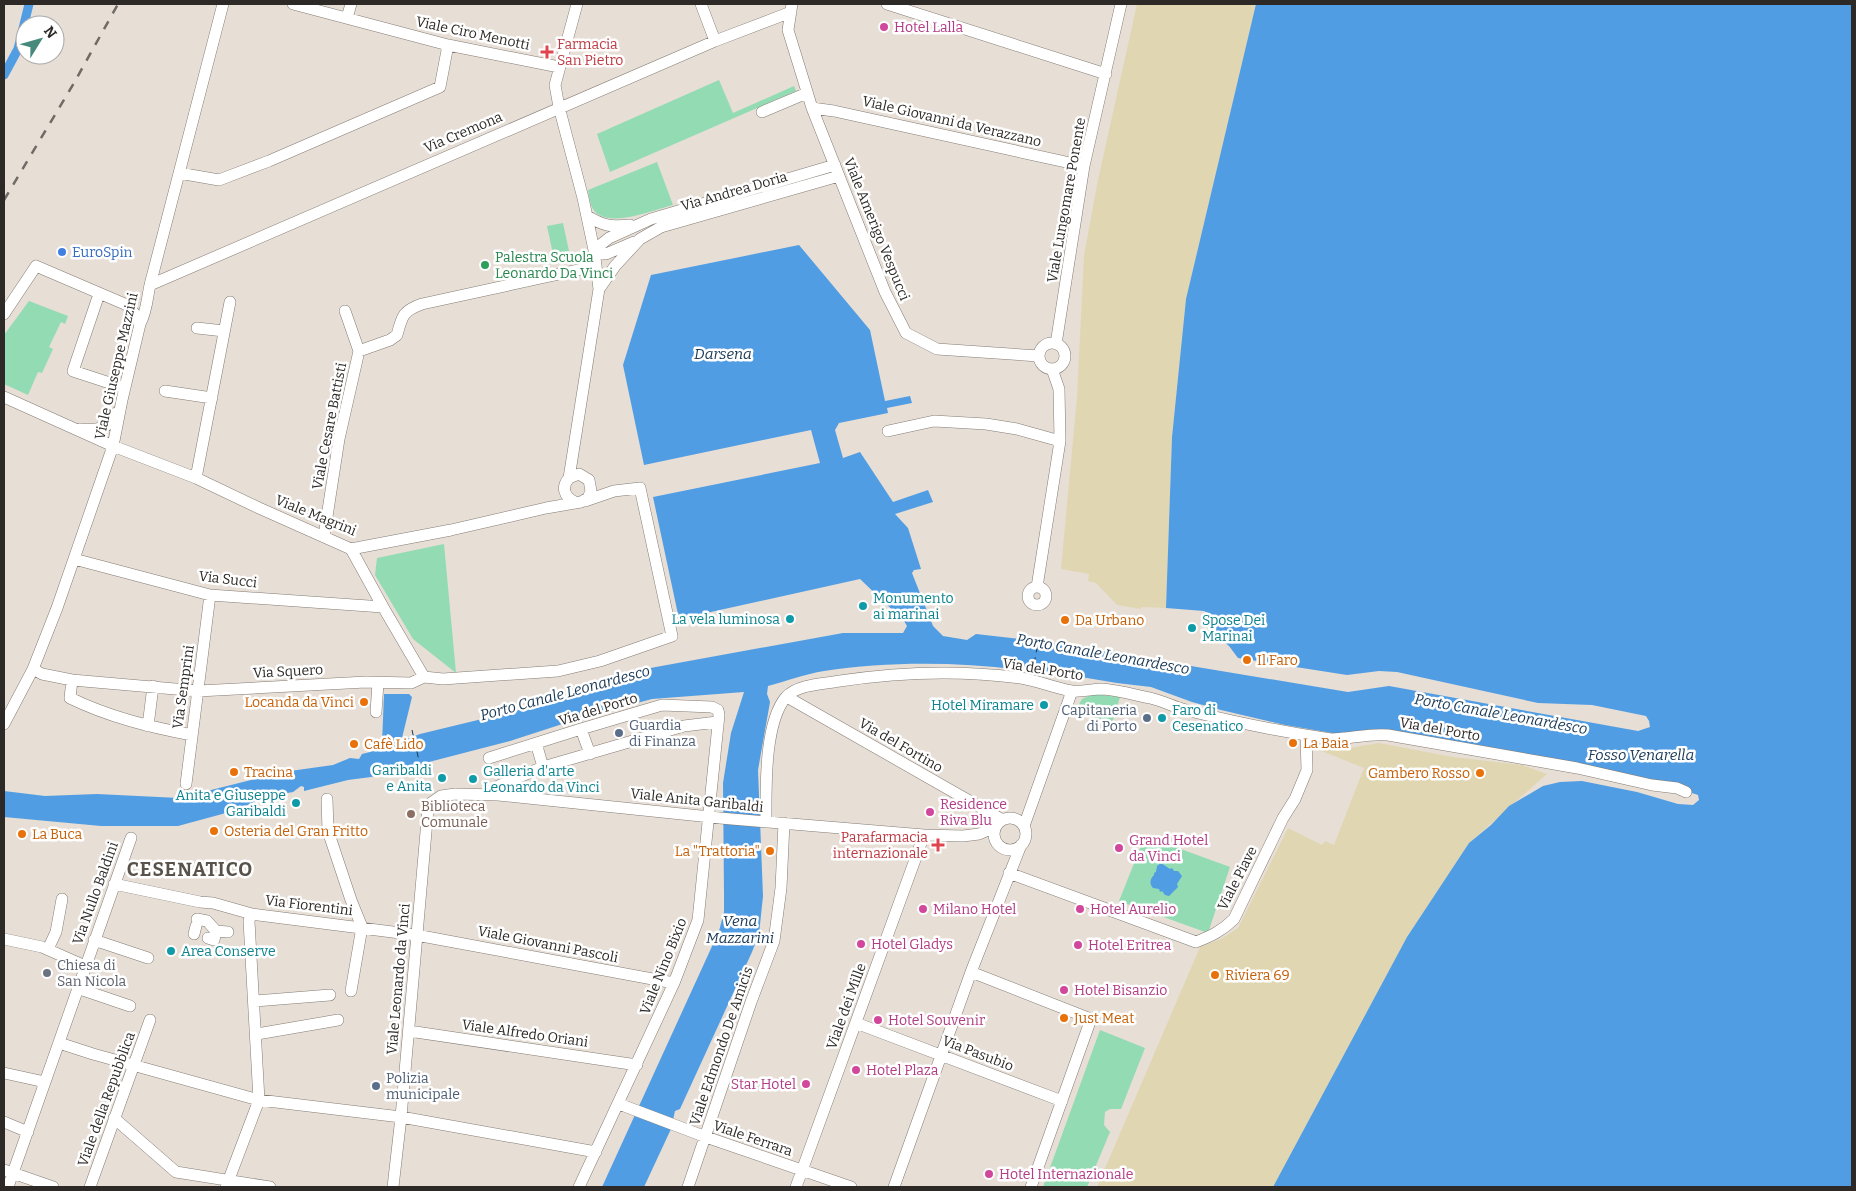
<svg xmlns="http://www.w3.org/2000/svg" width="1856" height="1191" viewBox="0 0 1856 1191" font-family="Bitter,serif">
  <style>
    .green { fill: #93dbb3 }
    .sand { fill: #e0d7b2 }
    .water { fill: #509de3 }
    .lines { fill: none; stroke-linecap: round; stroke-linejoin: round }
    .canal { stroke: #509de3; stroke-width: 9 }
    .ferry { stroke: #183855; stroke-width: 1; stroke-dasharray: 6 5; stroke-linecap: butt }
    .minor-casing { stroke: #847c74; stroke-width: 12 }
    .minor { stroke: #fff; stroke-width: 11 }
    .rail { stroke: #706b66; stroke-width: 2.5; stroke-dasharray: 9 9; stroke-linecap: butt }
    .hotel-dot { fill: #d1479c; stroke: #fff; stroke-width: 2 }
    .health-dot { fill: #e0444e; stroke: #fff; stroke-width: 2 }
    .shop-dot { fill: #3f7fe0; stroke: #fff; stroke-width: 2 }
    .leisure-dot { fill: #2e9e5b; stroke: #fff; stroke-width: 2 }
    .culture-dot { fill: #0f9aa8; stroke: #fff; stroke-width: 2 }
    .food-dot { fill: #e8710a; stroke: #fff; stroke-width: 2 }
    .service-dot { fill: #5c6f8a; stroke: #fff; stroke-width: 2 }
    .education-dot { fill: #8d6e63; stroke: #fff; stroke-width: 2 }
    .worship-dot { fill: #6b7280; stroke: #fff; stroke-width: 2 }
    .labels { text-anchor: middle; stroke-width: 5; stroke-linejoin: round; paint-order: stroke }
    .hotel-label { font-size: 14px; fill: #b23c85; stroke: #fff; text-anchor: start }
    .street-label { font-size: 14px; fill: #2c2926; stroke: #fff }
    .health-label { font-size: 14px; fill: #be3a42; stroke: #fff; text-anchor: start }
    .shop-label { font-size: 14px; fill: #366cbe; stroke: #fff; text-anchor: start }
    .leisure-label { font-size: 14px; fill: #27864d; stroke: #fff; text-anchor: start }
    .culture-label { font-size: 14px; fill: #0d838f; stroke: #fff; text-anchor: start }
    .food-label { font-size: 14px; fill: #c56008; stroke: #fff; text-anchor: start }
    .service-label { font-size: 14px; fill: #4e5e75; stroke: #fff; text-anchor: start }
    .education-label { font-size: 14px; fill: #785e54; stroke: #fff; text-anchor: start }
    .worship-label { font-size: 14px; fill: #5b616d; stroke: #fff; text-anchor: start }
    .water-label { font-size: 15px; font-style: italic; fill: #183855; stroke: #fff }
    .district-label { font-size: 19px; font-weight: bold; letter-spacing: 1px; fill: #59524a; stroke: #fff }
  </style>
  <rect width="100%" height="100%" fill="#e7ded6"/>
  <path class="green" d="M719,80L733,113L794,86L796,91L610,172L597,134Z
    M657,162L673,205C653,210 606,230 593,209C590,204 589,196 588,190Z
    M563,223L569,251L553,254L547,226Z
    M29,301L68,316L65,324L61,322L49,347L53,349L42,373L38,372L28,395L4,384V335Z
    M444,544L456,673L413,639L375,575L377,558Z
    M1093,694L1120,697L1112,723L1076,710L1082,699Z
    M1145,836L1230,867L1208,933L1119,901Z
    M1100,1030L1145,1048L1121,1109H1110L1105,1112L1104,1125L1110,1132L1087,1187H1043Z"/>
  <path class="sand" d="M1137,4H1256L1186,299L1172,437L1166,608L1141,607V609L1117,605L1096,583L1088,581L1089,574L1061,569L1077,397L1084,255L1098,180Z
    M1379,743L1453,757L1522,765L1547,774L1469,843L1407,937L1273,1187H1097L1200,947L1221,939L1238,928L1288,828L1322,845L1325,841L1334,845L1364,768L1319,750L1320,746L1343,749Z"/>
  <path class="water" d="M1256,4H1852V1187H1273L1407,937L1469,843L1491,825L1509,806L1543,786L1560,782L1582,781L1637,792L1678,804L1693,805L1699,800L1698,795L1692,793L1690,789L1386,729L1344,735L1285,725L1221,710L1192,702L1151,687L1117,683L1033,669L1029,671C963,662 890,661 824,671C805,674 787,681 768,686L767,694L770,702L758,770L763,896L759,934L752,952L680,1109L675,1111L671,1129L644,1187H602L719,931L724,912V894L723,783L731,733L744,692L652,699L584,717L510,741L371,777L348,780L304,791V787L301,786L293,792L276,795L254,802L237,810L178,826H101L4,817V791L45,796L97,794L179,798L283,772L333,765L350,758L359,759L362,754L378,750L382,744L384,694H409L412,697L402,738L404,740L420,734L585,694L645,669L843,633H903L907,626L904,621L860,579L679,619L653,497L820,463L811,430L644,465L623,365L651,275L799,245L870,330L885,401L910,396L912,403L887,408L888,413L839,423L835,430L843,458L860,452L893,502L928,490L933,502L895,514L908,528L921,569L914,570L912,573L933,626L943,636L967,640L976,634L1081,646L1083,648L1348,692L1389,686L1638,731L1650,727L1649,721L1646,716L1592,705L1538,703L1397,672L1379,671L1347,675L1238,658L1229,646L1216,635L1210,614L1204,611L1166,608L1172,437L1186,299Z
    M1161,863L1170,869L1172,868L1174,871H1178L1182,876L1177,884L1178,887L1169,896L1165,895L1162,891L1160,892L1159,889L1153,888C1149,884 1150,879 1154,875V873L1156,872L1157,866Z"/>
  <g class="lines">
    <path class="canal" d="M4,75L18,49L29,4"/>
    <path class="ferry" d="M1032,674L1039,638
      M412,730L420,765"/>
    <g class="minor-casing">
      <path id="minor" d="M293,4L448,45L559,67
        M701,4L715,41
        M792,4L788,30L812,108L885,292L906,333L937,349L1039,356
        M887,4L1106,74
        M347,18L351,4
        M812,108L834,111L1084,166
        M762,112L807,93
        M179,173L219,180L269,161L440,87L448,45
        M587,216C604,226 610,227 630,225
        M594,250L609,238L651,219L835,165
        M594,250L606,254L634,242
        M150,285L715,41L791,12
        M599,289L615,266L640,239L661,227L839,176
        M99,294L73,371L125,388
        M4,314L36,266L127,305L134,313L140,324
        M197,328L224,331
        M1039 356a13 13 0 1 1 26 0a13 13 0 1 1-26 0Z
        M1056,344L1084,166L1121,4
        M359,351L390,340L397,335C402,317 402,311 422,304L596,266
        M165,391L212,398
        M4,397L113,446L196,478L259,508L351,549L451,530L546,508L581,502L588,498L591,491L589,480L579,474L569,478
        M80,429C97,430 109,430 116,413
        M888,431L934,421L986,424L1017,429L1060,441
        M196,478L230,302
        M575,502C564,497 561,487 569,478L599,289L594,250L583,198L559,107L555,85L577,4
        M324,536L339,439L359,351L345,311
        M351,549L383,607L424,677
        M74,559L210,595L383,607
        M1037,587L1060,441L1059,389L1052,369
        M1028 596a9 9 0 1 1 18 0a9 9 0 1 1-18 0Z
        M33,669L42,674L72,680L198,691L366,682L411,683L424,677L443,679L558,671L600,661L672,636L640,488L614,491L585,501
        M72,680L70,698C109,717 150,727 192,735
        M787,697L1001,819
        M376,712L378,683
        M4,724L33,669L57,608L113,446L122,400L140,324C147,311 147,298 150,285L223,4
        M148,726L153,686
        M581,729L590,754
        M536,743L543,767
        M489,758L581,729L662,705L712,707L718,710L719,715L698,920L674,983L579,1187
        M186,784L210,595
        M498,795V786L543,767L684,726L717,722
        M327,799L328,831L351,900L362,927L351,991
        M994 834a16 16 0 1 1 32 0a16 16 0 1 1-32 0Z
        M766,822C766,789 764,723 786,697C798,684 823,684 840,681C899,672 961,670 1021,678C1038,681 1055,688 1072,691C1083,692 1092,689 1102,689C1118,690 1135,695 1150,698C1163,701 1174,707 1186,710C1234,722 1282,732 1331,739C1350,739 1369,733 1388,735L1577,768L1652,785L1677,788L1686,792
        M1024,826L1072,691
        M1009,873L1196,942C1211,936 1222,931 1234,919L1283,818L1295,799L1307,770L1306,735
        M114,884L200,902L213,903L252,914
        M197,919L207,921L216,931
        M194,934L196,926
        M208,938L214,940L216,931L228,932
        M4,939L42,947L85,966
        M94,940L148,958
        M48,949L56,932L62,899
        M971,972L1091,1019L1031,1187
        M77,988L130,1006
        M255,1001L330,995
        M856,1023L1062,1101
        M409,1031L637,1065
        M257,1034L338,1020
        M59,1043L93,1054L259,1100L401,1117L596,1152
        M4,1073L45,1082
        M619,1104L706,1137L851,1187
        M114,1118L176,1172L270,1187
        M4,1122L28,1132
        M4,1170L53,1187
        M8,1187L131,838
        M90,1187L150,1020
        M226,1187L259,1100L249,921L251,914L416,935L674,983
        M393,1187L401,1117L428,809L431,803L441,796L455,794L498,795L720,818L924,835L963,836L979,834L995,827
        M688,1187L751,1002L774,941L781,888L784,823
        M796,1187L924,835
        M894,1187L971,972L1021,845"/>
    </g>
    <use href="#minor" class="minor"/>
    <path class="rail" d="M4,200L74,83L118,4"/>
  </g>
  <g class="hotel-dot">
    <circle cx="884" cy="27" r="5"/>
    <circle cx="930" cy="812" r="5"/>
    <circle cx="1119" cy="848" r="5"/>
    <circle cx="923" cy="909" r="5"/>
    <circle cx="1080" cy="909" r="5"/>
    <circle cx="861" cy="944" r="5"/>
    <circle cx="1078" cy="945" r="5"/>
    <circle cx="1064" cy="990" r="5"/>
    <circle cx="878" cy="1020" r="5"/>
    <circle cx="856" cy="1070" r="5"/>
    <circle cx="806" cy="1084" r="5"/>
    <circle cx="989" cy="1174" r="5"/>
  </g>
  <g class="health-dot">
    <path d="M544.5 44.5h5v5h5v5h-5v5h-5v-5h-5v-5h5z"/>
    <path d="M935.5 837.5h5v5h5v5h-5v5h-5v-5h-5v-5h5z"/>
  </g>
  <circle class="shop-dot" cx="62" cy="252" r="5"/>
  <circle class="leisure-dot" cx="485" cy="265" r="5"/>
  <g class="culture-dot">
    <circle cx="863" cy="606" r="5"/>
    <circle cx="790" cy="619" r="5"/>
    <circle cx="1192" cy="628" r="5"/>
    <circle cx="1044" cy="705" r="5"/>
    <circle cx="1162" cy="718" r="5"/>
    <circle cx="442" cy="778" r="5"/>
    <circle cx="473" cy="779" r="5"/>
    <circle cx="296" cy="803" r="5"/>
    <circle cx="171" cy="951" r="5"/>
  </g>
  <g class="food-dot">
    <circle cx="1065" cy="620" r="5"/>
    <circle cx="1247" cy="660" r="5"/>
    <circle cx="364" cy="702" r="5"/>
    <circle cx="1293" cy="743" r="5"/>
    <circle cx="354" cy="744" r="5"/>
    <circle cx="234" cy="772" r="5"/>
    <circle cx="1480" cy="773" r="5"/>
    <circle cx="214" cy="831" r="5"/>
    <circle cx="22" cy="834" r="5"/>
    <circle cx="770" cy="851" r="5"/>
    <circle cx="1215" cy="975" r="5"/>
    <circle cx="1064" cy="1018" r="5"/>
  </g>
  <g class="service-dot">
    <circle cx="1147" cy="718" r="5"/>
    <circle cx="619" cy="733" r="5"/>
    <circle cx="376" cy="1086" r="5"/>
  </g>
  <circle class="education-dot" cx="411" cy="814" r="5"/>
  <circle class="worship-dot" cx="47" cy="973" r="5"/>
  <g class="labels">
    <g class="hotel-label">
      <text x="894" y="32">Hotel Lalla</text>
      <text x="940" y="809">Residence<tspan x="940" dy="16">Riva Blu</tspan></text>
      <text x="1129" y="845">Grand Hotel<tspan x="1129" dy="16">da Vinci</tspan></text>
      <text x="933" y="914">Milano Hotel</text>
      <text x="1090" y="914">Hotel Aurelio</text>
      <text x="871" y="949">Hotel Gladys</text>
      <text x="1088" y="950">Hotel Eritrea</text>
      <text x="1074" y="995">Hotel Bisanzio</text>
      <text x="888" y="1025">Hotel Souvenir</text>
      <text x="866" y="1075">Hotel Plaza</text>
      <text x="796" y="1089" text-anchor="end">Star Hotel</text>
      <text x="999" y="1179">Hotel Internazionale</text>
    </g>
    <g class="street-label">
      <text transform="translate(473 33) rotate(12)" y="5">Viale Ciro Menotti</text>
      <text transform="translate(952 121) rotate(13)" y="5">Viale Giovanni da Verazzano</text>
      <text transform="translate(463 132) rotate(-23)" y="5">Via Cremona</text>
      <text transform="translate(734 191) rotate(-16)" y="5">Via Andrea Doria</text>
      <text transform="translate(1066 200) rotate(-80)" y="5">Viale Lungomare Ponente</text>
      <text transform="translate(877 229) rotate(68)" y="5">Viale Amerigo Vespucci</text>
      <text transform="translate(116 366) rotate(-77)" y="5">Viale Giuseppe Mazzini</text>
      <text transform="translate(329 426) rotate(-79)" y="5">Viale Cesare Battisti</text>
      <text transform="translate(316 515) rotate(22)" y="5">Viale Magrini</text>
      <text transform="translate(228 579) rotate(7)" y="5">Via Succi</text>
      <text transform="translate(1043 669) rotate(9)" y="5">Via del Porto</text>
      <text transform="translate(288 671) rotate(-3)" y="5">Via Squero</text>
      <text transform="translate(183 687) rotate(-82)" y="5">Via Semprini</text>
      <text transform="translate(598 709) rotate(-17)" y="5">Via del Porto</text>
      <text transform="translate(1440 729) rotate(10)" y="5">Via del Porto</text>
      <text transform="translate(901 745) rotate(30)" y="5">Via del Fortino</text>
      <text transform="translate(697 800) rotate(6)" y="5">Viale Anita Garibaldi</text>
      <text transform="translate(1237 878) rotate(-63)" y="5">Viale Piave</text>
      <text transform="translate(95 893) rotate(-70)" y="5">Via Nullo Baldini</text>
      <text transform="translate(309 905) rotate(7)" y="5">Via Fiorentini</text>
      <text transform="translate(548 944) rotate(11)" y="5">Viale Giovanni Pascoli</text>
      <text transform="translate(663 966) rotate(-68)" y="5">Viale Nino Bixio</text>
      <text transform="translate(398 979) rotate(-85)" y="5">Viale Leonardo da Vinci</text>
      <text transform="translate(846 1006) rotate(-70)" y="5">Viale dei Mille</text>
      <text transform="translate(525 1033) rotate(8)" y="5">Viale Alfredo Oriani</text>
      <text transform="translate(721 1046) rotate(-71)" y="5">Viale Edmondo De Amicis</text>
      <text transform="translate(978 1053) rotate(21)" y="5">Via Pasubio</text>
      <text transform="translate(106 1099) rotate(-70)" y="5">Viale della Repubblica</text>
      <text transform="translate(753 1138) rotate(19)" y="5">Viale Ferrara</text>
    </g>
    <g class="health-label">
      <text x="557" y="49">Farmacia<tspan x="557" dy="16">San Pietro</tspan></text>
      <text x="928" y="842" text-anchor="end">Parafarmacia<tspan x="928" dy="16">internazionale</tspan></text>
    </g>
    <g class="shop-label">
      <text x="72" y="257">EuroSpin</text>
    </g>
    <g class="leisure-label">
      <text x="495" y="262">Palestra Scuola<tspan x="495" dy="16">Leonardo Da Vinci</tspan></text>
    </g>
    <g class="culture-label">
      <text x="873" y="603">Monumento<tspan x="873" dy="16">ai marinai</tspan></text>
      <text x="780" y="624" text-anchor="end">La vela luminosa</text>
      <text x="1202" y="625">Spose Dei<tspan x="1202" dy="16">Marinai</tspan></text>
      <text x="1034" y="710" text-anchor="end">Hotel Miramare</text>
      <text x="1172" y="715">Faro di<tspan x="1172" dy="16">Cesenatico</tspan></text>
      <text x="432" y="775" text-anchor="end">Garibaldi<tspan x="432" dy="16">e Anita</tspan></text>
      <text x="483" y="776">Galleria d'arte<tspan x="483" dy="16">Leonardo da Vinci</tspan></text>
      <text x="286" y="800" text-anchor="end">Anita e Giuseppe<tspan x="286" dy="16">Garibaldi</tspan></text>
      <text x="181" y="956">Area Conserve</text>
    </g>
    <g class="food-label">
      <text x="1075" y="625">Da Urbano</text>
      <text x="1257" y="665">Il Faro</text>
      <text x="354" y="707" text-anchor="end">Locanda da Vinci</text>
      <text x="1303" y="748">La Baia</text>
      <text x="364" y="749">Cafè Lido</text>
      <text x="244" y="777">Tracina</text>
      <text x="1470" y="778" text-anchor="end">Gambero Rosso</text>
      <text x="224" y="836">Osteria del Gran Fritto</text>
      <text x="32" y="839">La Buca</text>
      <text x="760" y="856" text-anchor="end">La "Trattoria"</text>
      <text x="1225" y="980">Riviera 69</text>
      <text x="1074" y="1023">Just Meat</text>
    </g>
    <g class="service-label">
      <text x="1137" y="715" text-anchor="end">Capitaneria<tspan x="1137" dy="16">di Porto</tspan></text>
      <text x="629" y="730">Guardia<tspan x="629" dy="16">di Finanza</tspan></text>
      <text x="386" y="1083">Polizia<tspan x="386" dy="16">municipale</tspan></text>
    </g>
    <g class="education-label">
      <text x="421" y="811">Biblioteca<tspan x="421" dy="16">Comunale</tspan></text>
    </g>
    <g class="worship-label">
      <text x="57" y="970">Chiesa di<tspan x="57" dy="16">San Nicola</tspan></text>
    </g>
    <g class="water-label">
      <text x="723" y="359">Darsena</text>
      <text transform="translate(1103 654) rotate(10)" y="5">Porto Canale Leonardesco</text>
      <text transform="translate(565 693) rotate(-15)" y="5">Porto Canale Leonardesco</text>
      <text transform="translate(1501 714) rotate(10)" y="5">Porto Canale Leonardesco</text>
      <text x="1641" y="760">Fosso Venarella</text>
      <text x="740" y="926">Vena<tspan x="740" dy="17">Mazzarini</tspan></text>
    </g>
    <g class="district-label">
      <text x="190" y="876">CESENATICO</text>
    </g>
  </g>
  <rect width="1856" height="1191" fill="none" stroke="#2c2926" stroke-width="10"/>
  <g transform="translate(40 40) rotate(53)"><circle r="24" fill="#ffffff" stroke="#aba9a8"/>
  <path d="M0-4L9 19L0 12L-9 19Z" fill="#47897b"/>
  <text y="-8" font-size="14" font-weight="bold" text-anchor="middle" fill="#2c2926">N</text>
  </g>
</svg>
